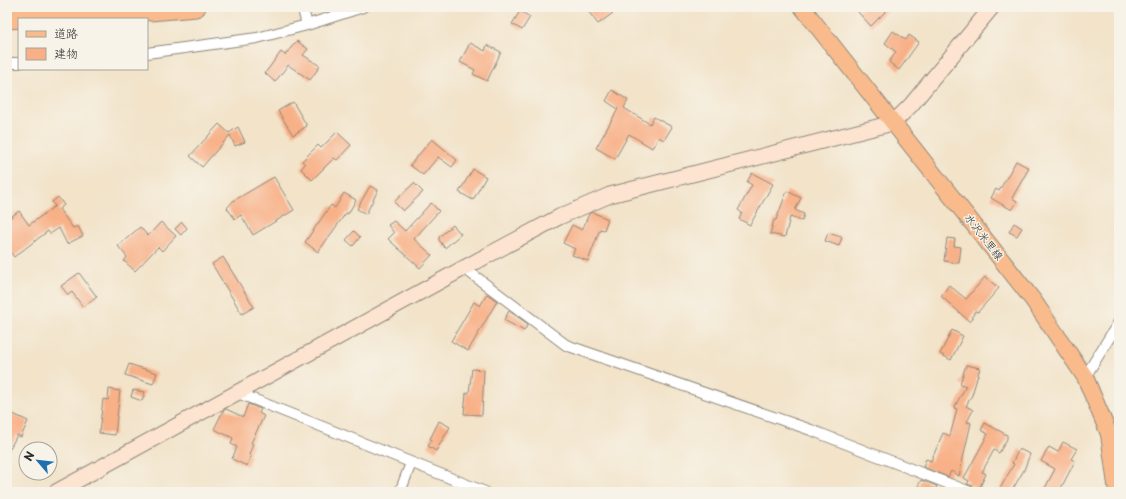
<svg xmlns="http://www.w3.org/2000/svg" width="1126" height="499" viewBox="0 0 1126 499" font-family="'Playpen Sans','Klee One',sans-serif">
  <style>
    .building { fill: #f8b087 }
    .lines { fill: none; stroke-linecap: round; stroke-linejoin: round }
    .street-casing { stroke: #8e877a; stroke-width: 12 }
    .secondary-casing { stroke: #8e877a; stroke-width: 17 }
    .primary-casing { stroke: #8e877a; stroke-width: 18 }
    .highway-casing { stroke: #8e877a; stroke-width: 21 }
    .street { stroke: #fff; stroke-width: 10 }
    .secondary { stroke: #fde4d1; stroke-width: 15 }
    .primary { stroke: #fabb8c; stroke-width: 16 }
    .highway { stroke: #fabb8c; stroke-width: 19 }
    .labels { text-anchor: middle; stroke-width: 3; stroke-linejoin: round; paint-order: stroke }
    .street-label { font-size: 11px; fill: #2b2b2b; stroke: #f7f3e8 }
  </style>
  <rect width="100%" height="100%" fill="#f7f3e8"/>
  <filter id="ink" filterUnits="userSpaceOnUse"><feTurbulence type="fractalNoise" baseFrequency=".025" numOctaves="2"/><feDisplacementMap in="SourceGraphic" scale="8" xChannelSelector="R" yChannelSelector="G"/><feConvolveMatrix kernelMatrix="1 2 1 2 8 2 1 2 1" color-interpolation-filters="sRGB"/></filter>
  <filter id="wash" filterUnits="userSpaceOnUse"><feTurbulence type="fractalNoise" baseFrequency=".012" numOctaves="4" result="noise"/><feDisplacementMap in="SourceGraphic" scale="16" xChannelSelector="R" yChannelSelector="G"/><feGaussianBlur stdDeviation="0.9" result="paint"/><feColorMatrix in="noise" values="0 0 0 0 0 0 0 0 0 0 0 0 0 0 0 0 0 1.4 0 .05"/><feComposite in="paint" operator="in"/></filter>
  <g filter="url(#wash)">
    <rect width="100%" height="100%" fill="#f2e3c9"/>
    <g id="blocks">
      <path class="building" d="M585,7H608L613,13L598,24Z
        M863,7H890L871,26L858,12Z
        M520,11L530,17L522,30L512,24Z
        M893,31L906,40L909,35L919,42L899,70L889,62L896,52L885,43Z
        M297,41L308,49L303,55L320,66L310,80L288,65L275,82L265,73L281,52L285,55Z
        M470,43L485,51L487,45L501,52L487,81L473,74L475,70L460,62Z
        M612,90L628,100L624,108L650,124L654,117L672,127L664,140L659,137L652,148L629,134L615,159L596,148L618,109L606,101Z
        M293,102L307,126L293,135L278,111Z
        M219,124L229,133L238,127L245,142L235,146L230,135L202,167L190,156Z
        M337,132L351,145L337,160L334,158L312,180L301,169L305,164L302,161L318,145L321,148Z
        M432,139L457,160L452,167L438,157L423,175L410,165Z
        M1016,161L1029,168L1012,198L1017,201L1012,210L991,198L996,189L999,191Z
        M473,169L486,177L473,200L459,192Z
        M752,173L773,184L750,225L739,219L742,213L738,210L752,185L747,182Z
        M274,177L294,210L253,235L241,215L235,219L227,208L233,201Z
        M414,183L423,192L403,211L394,202Z
        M370,186L378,190L366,214L357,209Z
        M787,191L801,198L795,210L804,214L802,221L790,217L785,237L770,234L774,220H776Z
        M344,193L356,200L348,214L346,213L318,252L305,242L331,205L335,208Z
        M58,197L64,205L59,209L73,228L78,226L83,236L67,244L59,228L50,234L48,231L14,257L7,248V220L19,211L29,225L55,206L52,202Z
        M431,203L439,211L414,239L432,255L420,268L388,239L394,233L388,225L394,221L405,231Z
        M592,212L608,219L604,230L600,229L588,261L572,255L575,249L563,243L572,225L582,230L589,214Z
        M161,222L176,236L162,251L158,247L135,271L124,261L127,257L118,246L140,227L148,236Z
        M182,222L187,228L181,235L175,229Z
        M1014,223L1022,228L1017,236L1009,232Z
        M453,225L461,234L445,248L439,240V237Z
        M354,231L360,237L353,246L346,240Z
        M828,233L842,237L839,246L825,241Z
        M947,238L955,239L954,246L961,247L959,263L944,261Z
        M223,257L254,307L242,314L212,264Z
        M79,273L97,297L83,307L72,292L68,295L61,286Z
        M985,277L999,288L978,312L975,311L970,322L941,296L949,285L966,299Z
        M487,294L497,301L468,351L451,341L474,302L480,306Z
        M509,311L528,324L524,331L504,320Z
        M952,330L963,336L951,360L940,354Z
        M129,364L157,373L153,384L125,375Z
        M966,365L980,368L972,395L966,406L973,410L967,422L971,423L959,476L951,471L948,477L923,467L926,459L931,461L943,433L950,436L957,409L954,408L966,386L960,384Z
        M472,369L484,370L482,415L464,414L466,393H469Z
        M109,389L120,391L115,435L99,433L103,399L108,400Z
        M133,390L145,392L142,401L131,397Z
        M248,404L261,409L259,413L264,416L251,443L253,444L249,455L251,456L247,466L232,459L237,447L231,444L233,438L214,429L223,411L226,409L243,417Z
        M11,413L28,421L21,437L17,435L7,454V422Z
        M439,421L450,427L436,451L428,446L432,440L430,439Z
        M985,423L1007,435V439L999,453L994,450L982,472L986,474L978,491L973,486L967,484L969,481L964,478L988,434L981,430Z
        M1063,442L1077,449L1071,459L1075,461L1059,492H1043L1055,469L1041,461L1049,447L1058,452Z
        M1019,449L1030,454L1024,470L1011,492H998L1014,464L1012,463Z
        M921,480L937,486L934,492H915Z"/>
    </g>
  </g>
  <g filter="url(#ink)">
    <use href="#blocks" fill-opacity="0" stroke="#8e877a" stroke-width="1"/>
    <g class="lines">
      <g class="street-casing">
        <path id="street" d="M304,13L307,25
          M147,53L257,38L307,25L363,7
          M7,63H19
          M464,268L566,345L811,430L970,492
          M1085,377L1119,322
          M238,393L485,492
          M400,492L411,463"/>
      </g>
      <g class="secondary-casing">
        <path id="secondary" d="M56,492L464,268L559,217L610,195L893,123L911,105L992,7"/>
      </g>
      <g class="primary-casing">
        <path id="primary" d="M802,7L1033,300L1085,377L1109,434L1117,492"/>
      </g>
      <g class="highway-casing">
        <path id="highway" d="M150,11L196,7
          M7,19L130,12L162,7"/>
      </g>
      <use href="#street" class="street"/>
      <use href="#secondary" class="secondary"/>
      <use href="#primary" class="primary"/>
      <use href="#highway" class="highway"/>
    </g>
  </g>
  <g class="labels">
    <g class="street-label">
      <text transform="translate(984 237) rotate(52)" y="4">水沢米里線</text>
    </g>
  </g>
  <rect width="1126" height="499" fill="none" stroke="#f7f3e8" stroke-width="24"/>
  <rect x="18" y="18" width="130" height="52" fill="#f7f3e8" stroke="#a5a39c"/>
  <rect x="26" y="31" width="20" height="6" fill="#fabb8c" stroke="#a5a39c"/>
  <text x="54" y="38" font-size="12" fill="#2b2b2b">道路</text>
  <rect x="26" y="48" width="20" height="12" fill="#f8b087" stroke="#a5a39c"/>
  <text x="54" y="58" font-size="12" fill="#2b2b2b">建物</text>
  <g transform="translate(38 461) rotate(298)"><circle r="19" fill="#f7f3e8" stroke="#a5a39c"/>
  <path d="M0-3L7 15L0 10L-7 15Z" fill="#1f6fb2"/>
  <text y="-6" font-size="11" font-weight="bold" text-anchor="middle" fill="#2b2b2b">N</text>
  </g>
</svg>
